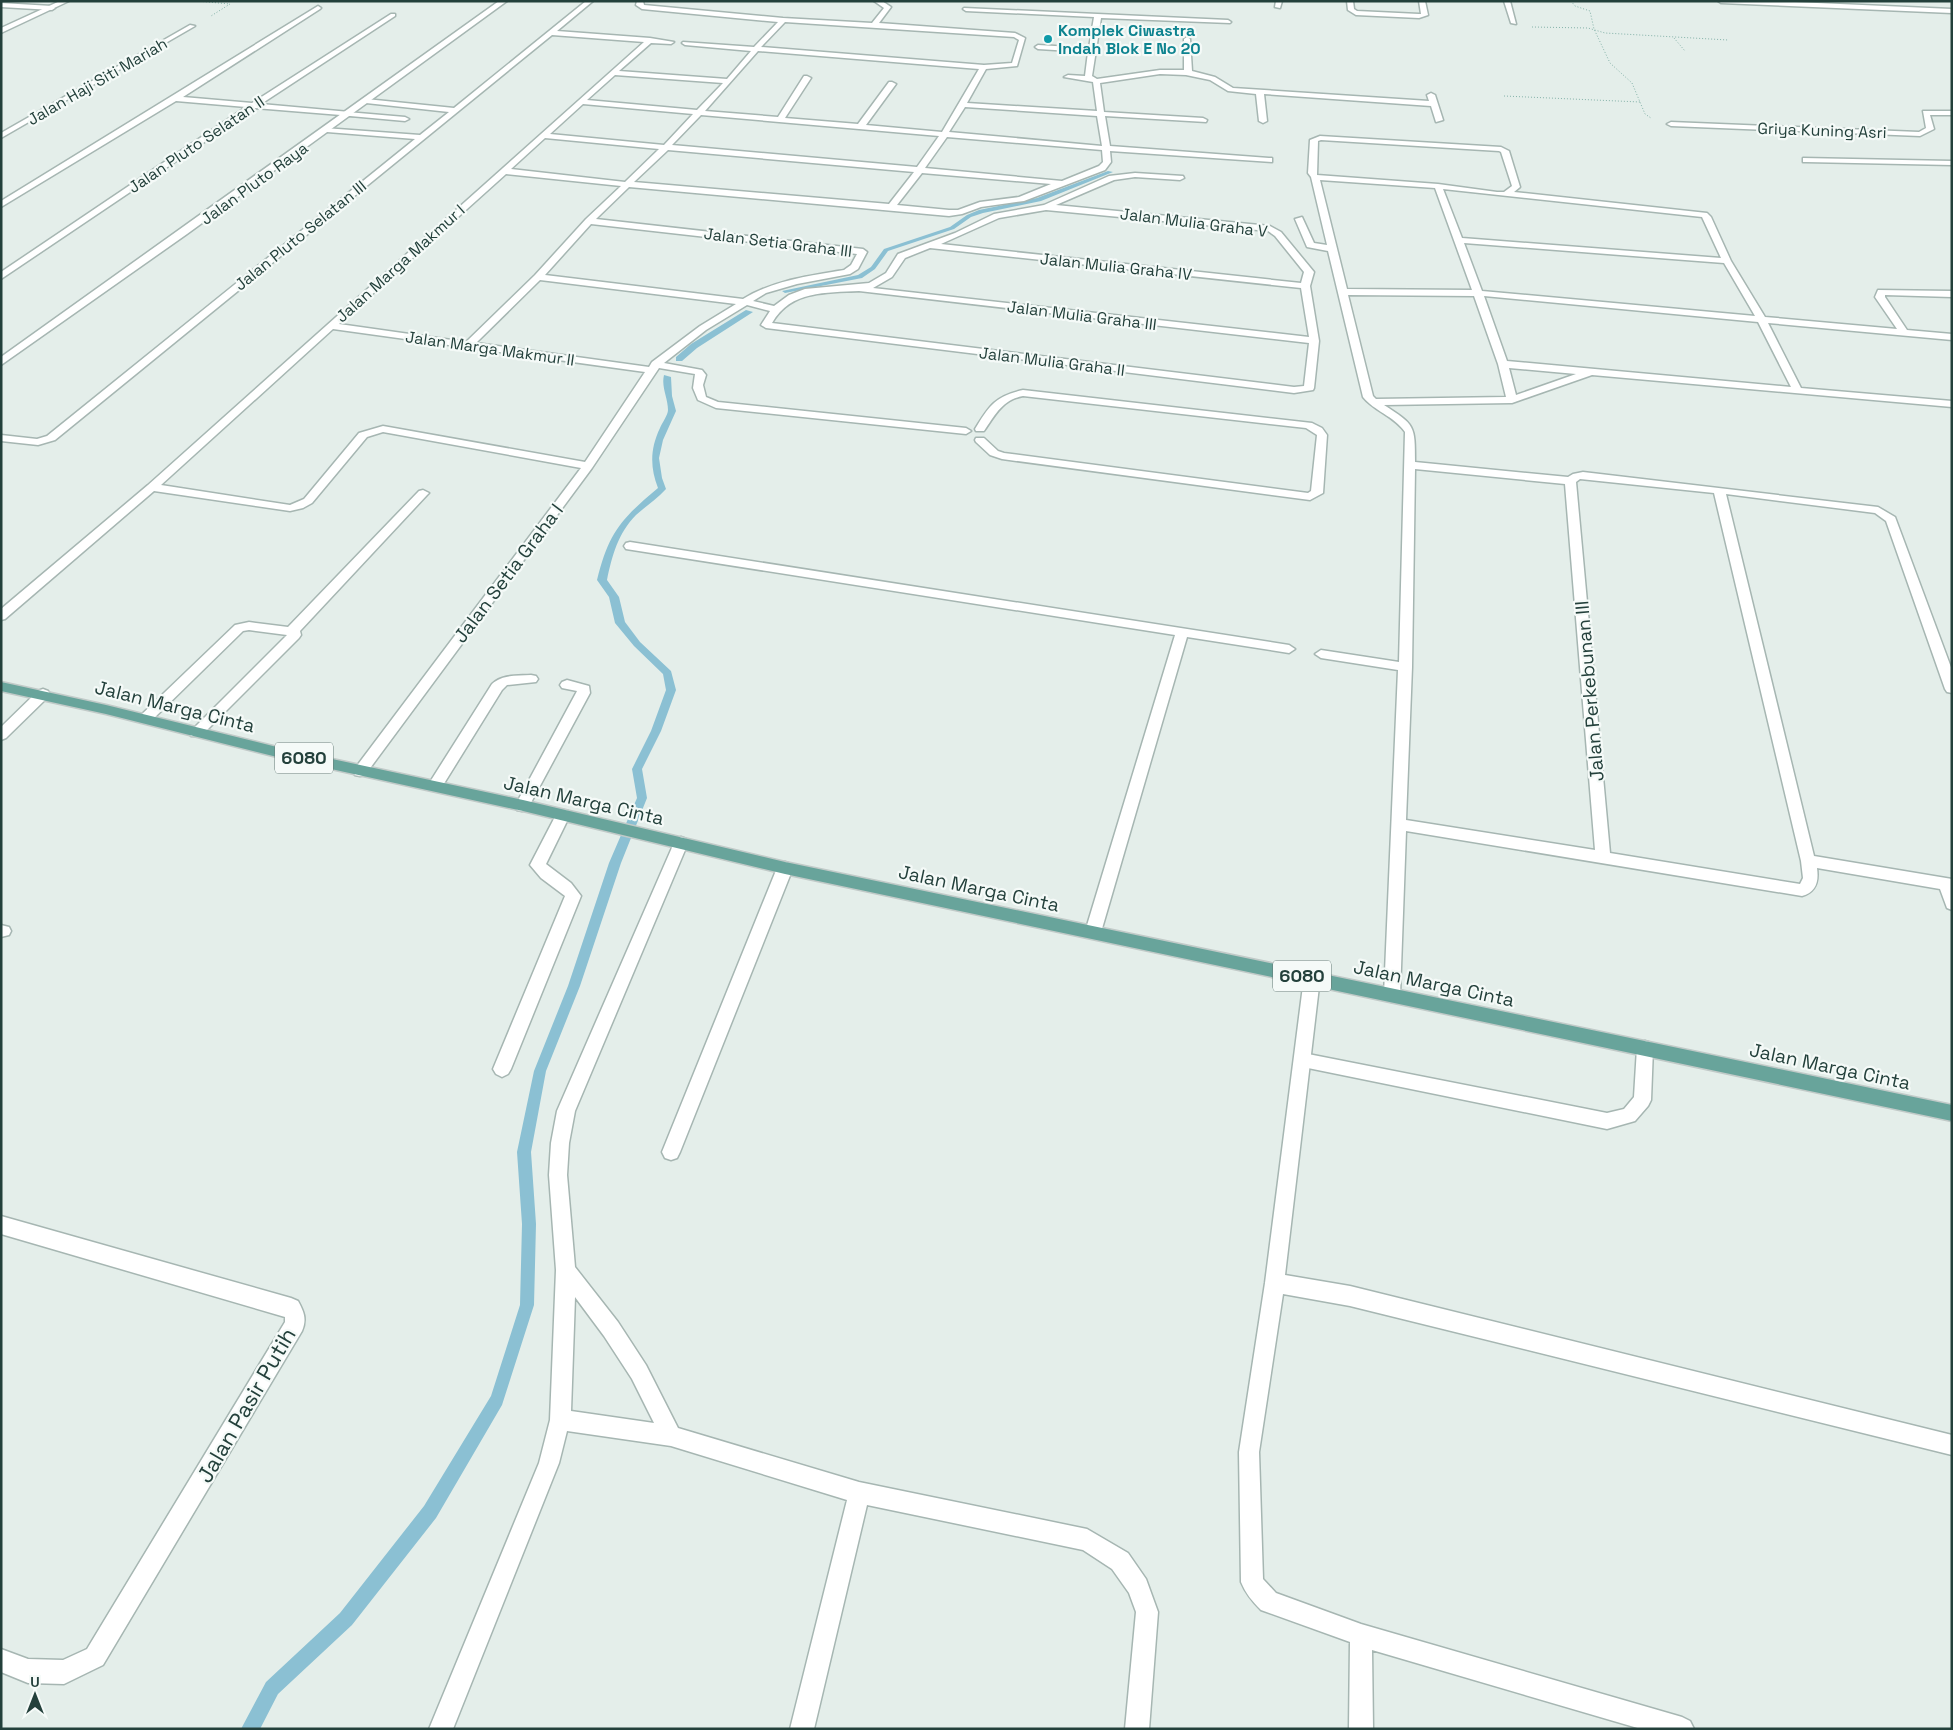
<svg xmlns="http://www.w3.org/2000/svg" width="1953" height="1730" viewBox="0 0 1953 1730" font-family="'Space Grotesk',sans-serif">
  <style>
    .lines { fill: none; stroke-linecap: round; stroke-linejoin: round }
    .stream { fill: #8bc0d3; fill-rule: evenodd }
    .service-casing { stroke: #a6b6b2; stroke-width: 3 }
    .minor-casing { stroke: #a6b6b2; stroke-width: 3 }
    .tertiary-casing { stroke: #a6b6b2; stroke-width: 3 }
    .primary-casing { stroke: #c1cac8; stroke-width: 3 }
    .path { stroke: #84b2a9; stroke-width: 1; stroke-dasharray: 1 2; stroke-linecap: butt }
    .service { fill: #fff; fill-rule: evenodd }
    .minor { fill: #fff; fill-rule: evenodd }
    .tertiary { fill: #fff; fill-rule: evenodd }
    .primary { fill: #68a49b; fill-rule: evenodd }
    .culture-dot { fill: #0f9aa8; stroke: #f5faf8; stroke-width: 2 }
    .labels { text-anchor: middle; stroke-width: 4.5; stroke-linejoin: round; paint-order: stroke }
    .far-culture-label { font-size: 16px; font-weight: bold; fill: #0d838f; stroke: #f5faf8; text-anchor: start }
    .far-street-label { font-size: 16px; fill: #23403b; stroke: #f5faf8 }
    .shield { fill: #f5faf8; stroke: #627874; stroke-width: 1 }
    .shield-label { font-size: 18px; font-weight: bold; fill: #23403b }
    .street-label { font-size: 19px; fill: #23403b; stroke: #f5faf8 }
    .near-street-label { font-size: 22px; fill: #23403b; stroke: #f5faf8 }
  </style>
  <rect width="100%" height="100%" fill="#e4eeea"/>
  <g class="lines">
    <path class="stream" d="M1108,171L1113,172L1041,201L983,213L971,217L954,229L888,251L875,269L862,278L785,293L782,291L858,275L871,267L884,249L950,227L967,215L979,210L1037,198Z
      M746,310L753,312L697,348L682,361H676V357L691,344Z
      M664,375L671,377L672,396L676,411L663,440L659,458L662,478L666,489C657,499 646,506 636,515C618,533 612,556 607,580L619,597L625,622L640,642L671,671L676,690L661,731L642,769L647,798L621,863L580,986L546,1071L531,1152L536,1224L534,1305L502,1405L436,1518L352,1625L278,1694L260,1729H241L266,1682L340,1613L424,1506L491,1396L520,1305L522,1224L517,1152L534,1071L568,986L609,863L637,798L632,769L651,731L666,690L663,674L634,646L615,623L609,597L597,580C609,532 621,519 658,488C650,467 650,449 660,428C662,423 668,415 668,410C668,398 661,387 664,375Z"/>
    <g class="service-casing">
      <path id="service" d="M1,3L52,6L55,8L52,10L1,7Z
        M347,112L405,117L409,119L405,121L350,116H347Z
        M423,490L429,493L427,495L300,631L301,635L299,638L201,736H191L189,733L287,635L249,630L243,631L150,722H140L138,719L140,716L235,625L249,622L288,627L419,491Z
        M531,675L536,676L538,679L536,682L507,685L502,690L440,790L435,791L430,790L428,786L430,782L492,684C503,674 517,676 531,675Z
        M567,680L589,686L590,693L527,810L522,811L517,810L515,806L576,693L577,691L562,688L560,685L562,682Z
        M563,810L568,811L570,815L546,864L571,883L581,896L511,1069L508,1074L502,1077L496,1074L493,1069L565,896L541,878L530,865L558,811Z
        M1645,1041L1651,1043L1653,1048L1651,1100L1648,1106L1635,1121L1607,1129L1303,1067L1297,1065L1295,1060L1297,1055L1303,1053L1607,1113L1624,1109L1634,1097L1637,1048L1639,1043Z"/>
    </g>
    <g class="minor-casing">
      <path id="minor" d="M586,1H593L557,31L650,38L674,42L671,44L651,43L619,71L727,79L751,51L685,45L682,43L683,42L754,47L778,22L642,9L636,5L637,1H643L644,5L783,18L872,23L884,8L874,1H882L891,7L879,23L1015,33L1025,38L1017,66L986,69L967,103L1097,111L1093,82L1064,77L1068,75L1085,76L1088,52L1038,49L1035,47L1038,45L1089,48L1094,17L966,11L963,9L964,8L1228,20L1231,22L1230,23L1101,18L1092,76L1097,79L1160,70H1184V39L1187,37L1190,39L1192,71L1215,77L1233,88L1429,101L1427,95L1431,93L1435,95L1443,120L1436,122L1431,106L1264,94L1267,121L1263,123L1259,121L1256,94L1228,91L1210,80L1186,75L1160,74L1100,83L1104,112L1203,118L1207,120L1206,122L1105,116L1110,146L1269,158H1272V162L1110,151L1111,162L1105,170L1024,201L981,207L962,214L949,216L629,187L596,219L863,249L867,252L858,269L850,274L797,284L766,293L753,301L774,306L789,295L805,289L869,283L886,273L898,254L955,233L994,214L1044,205L1109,176L1135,173L1183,176L1184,178L1180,180L1135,177L1114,180L1056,205L1270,226L1281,232L1314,272L1310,286L1319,341L1314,388L1313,390L1294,393L766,328L761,325L770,311L747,305L706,330L664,363L702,370L706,375L703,385L706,397L718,402L966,428L971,431L966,434L716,408L698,400L693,388L695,374L659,368L592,468L365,775L360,776L355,775L353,771L581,468L383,432L367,437L312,503L303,508L290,511L154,491L5,619L1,620V609L148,485L644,42L552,35L55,440L38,445L1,441V435L37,439L47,436L415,139L327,132L323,130L324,128L420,135L449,112L366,103L362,101L366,99L454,108ZM785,22L1014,37L1019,40L1012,63L984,65L761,47ZM758,51L979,69L942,132L866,125L896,84L892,82H889L858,124L785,118L811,78L807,76H804L778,117L705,111ZM615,75L723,83L697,110L587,100ZM583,104L693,114L664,145L550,134ZM965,107L1097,116L1102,146L949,132ZM701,115L939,136L917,167L672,145ZM947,137L1102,150L1103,162L1099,166L1062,181L925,168ZM545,138L659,149L625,182L511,169ZM668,150L914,172L889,204L634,182ZM922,173L1051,184L1019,197L980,202L958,210H949L897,205ZM506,174L621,186L586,219L535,275L466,342L339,324ZM1046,210L1268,231L1275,236L1304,272L1301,283L941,244L999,218ZM591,224L857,254L851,265L844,270C809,276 774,280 743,299L545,275ZM930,248L1301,288L1309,337L873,288L892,277L905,258ZM540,280L736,304L700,326L652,362L649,367L476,343ZM859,291L1309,343L1304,386L1294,387L772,323C791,290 826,293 859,291ZM333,329L645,372L585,462L383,426L359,433L304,499L290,505L161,485Z
        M1276,1H1282L1280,8L1275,7Z
        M1347,1H1353L1354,9L1357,11L1419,14H1421L1419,1H1425L1428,15L1419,18L1356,15L1348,10Z
        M1504,1H1510L1516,24L1511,23Z
        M1718,1H1771L1952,9V13L1721,3Z
        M318,6L321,8L320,9L183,97L252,103L391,14H395V16L261,104L350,112H353V116L255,108L1,279V272L246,107L176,101L1,207V201Z
        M190,25L195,26L1,138V133Z
        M1923,111H1952V115H1930L1934,129L1920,136L1671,126L1667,124L1671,122L1919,132L1926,128Z
        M1320,136L1501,147L1509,151L1520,187L1514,192L1707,213L1711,217L1731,261L1765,317L1897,329L1875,297L1878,290L1952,291V297L1885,295V297L1907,330L1952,334V340L1768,323L1801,388L1952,401V407L1592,375L1512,403L1384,405C1415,425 1415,425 1415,462L1568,477L1573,474L1583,472L1878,507L1895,517L1952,670V693L1947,692L1945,689L1886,521L1875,513L1726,494L1814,856L1952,879V910L1947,908L1940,889L1817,868C1819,882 1816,892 1802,896L1406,831L1400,995L1398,1000L1392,1002L1386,1000L1384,995L1398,670L1321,658L1315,654L1321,650L1399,662L1405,432C1394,416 1374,411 1363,397L1328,251L1307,247L1295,219L1302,217L1314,243L1327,245L1311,177L1308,173L1310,140ZM1321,140L1499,151L1501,152L1512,186L1504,192H1497L1438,184L1317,175L1318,141ZM1320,180L1435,188L1472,290L1347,289ZM1443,189L1702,217L1721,258L1462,238ZM1464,243L1724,263L1755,316L1482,291ZM1348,295L1474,296L1498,364L1506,397L1376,399L1373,396ZM1484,296L1758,322L1791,387L1507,361ZM1509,368L1576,374L1516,395ZM1415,469L1565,484L1595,850L1406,820L1412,667ZM1580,479L1714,493L1801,861L1803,878L1800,884L1610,853L1576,482Z
        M1803,158L1952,161V165L1806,162H1803Z
        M1023,390L1312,423L1322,428L1327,435L1323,493L1310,500L1002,459L990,455L976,442L975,440L976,438H984L998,451L1004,453L1308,493L1311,491L1317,435L1306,428L1023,396C1002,400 995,415 984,431H976L975,429C989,406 995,396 1023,390Z
        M630,542L1289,645L1295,649L1289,653L1187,637L1101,932L1099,936L1093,938L1087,936L1085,932L1175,635L626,549L624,546L626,543Z
        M43,689L48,691L50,694L48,697L6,738L1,740V727L38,691Z
        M681,837L686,839L688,843L575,1111L569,1143L567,1175L575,1267L618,1322L646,1365L678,1428L859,1482L1087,1529L1128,1553L1146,1579L1158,1612L1149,1729H1125L1136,1612L1129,1593L1112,1569L1083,1550L867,1505L814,1729H790L847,1500L671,1446L567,1431L559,1463L453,1729H429L539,1463L550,1420L556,1270L549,1175L551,1143L557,1111L674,843L676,839ZM575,1297L604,1336L632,1379L654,1423L571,1411Z
        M785,862L790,864L793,868L680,1152L677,1158L671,1160L665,1158L662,1152L777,868L780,864Z
        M1,925L9,927L11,931L9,935L1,937Z
        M1312,971L1318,973L1320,978L1285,1275L1350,1286L1952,1435V1455L1350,1306L1283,1294L1259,1452L1263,1579L1276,1593L1361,1624L1682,1717L1690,1721L1694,1729H1641L1372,1650L1373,1729H1349L1350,1642L1261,1610C1252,1601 1246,1594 1241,1582L1239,1452L1265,1283L1304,978L1306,973Z
        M1,1216L291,1298L298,1301C304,1312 307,1319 302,1331L103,1665L64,1684L28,1683L1,1672V1649L28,1659L63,1660L87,1649L285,1322V1317L1,1234Z"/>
    </g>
    <g class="tertiary-casing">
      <path id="tertiary" d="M60,1H69L1,33V28Z
        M499,1H507L187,234L1,365V357Z"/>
    </g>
    <g class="primary-casing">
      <path id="primary" d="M1,682L106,705L281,748L523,800L785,862L1952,1105V1121L785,874L523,811L281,758L106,714L1,691Z"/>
    </g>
    <path class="path" d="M197,1L230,4L211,16
      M1571,1L1575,6L1590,11L1594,29L1610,63L1632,83L1645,114L1651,118
      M1532,27L1588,28L1605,33L1728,40
      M1674,38L1685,51
      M1504,96L1640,102"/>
    <use href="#service" class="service"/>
    <use href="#minor" class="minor"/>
    <use href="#tertiary" class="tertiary"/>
    <use href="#primary" class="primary"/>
  </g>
  <circle class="culture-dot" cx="1048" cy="39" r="5"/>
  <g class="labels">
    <g class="far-culture-label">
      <text x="1058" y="36">Komplek Ciwastra<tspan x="1058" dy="18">Indah Blok E No 20</tspan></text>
    </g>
    <g class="far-street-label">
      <text transform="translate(97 81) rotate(-30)" y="6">Jalan Haji Siti Mariah</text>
      <text transform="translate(1822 130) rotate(2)" y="6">Griya Kuning Asri</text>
      <text transform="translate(196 144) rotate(-34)" y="6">Jalan Pluto Selatan II</text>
      <text transform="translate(254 183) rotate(-36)" y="6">Jalan Pluto Raya</text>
      <text transform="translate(1194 222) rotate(7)" y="6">Jalan Mulia Graha V</text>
      <text transform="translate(300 235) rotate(-39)" y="6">Jalan Pluto Selatan III</text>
      <text transform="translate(778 242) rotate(7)" y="6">Jalan Setia Graha III</text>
      <text transform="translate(400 263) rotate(-42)" y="6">Jalan Marga Makmur I</text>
      <text transform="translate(1116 266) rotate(6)" y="6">Jalan Mulia Graha IV</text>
      <text transform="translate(1082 315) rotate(7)" y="6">Jalan Mulia Graha III</text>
      <text transform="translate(490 348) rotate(8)" y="6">Jalan Marga Makmur II</text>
      <text transform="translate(1052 361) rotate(7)" y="6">Jalan Mulia Graha II</text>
    </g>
    <g class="shield">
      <rect x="275" y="742.5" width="58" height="31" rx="4"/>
      <rect x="1273" y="960.5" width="58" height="31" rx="4"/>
    </g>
    <g class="shield-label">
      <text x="304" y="764">6080</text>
      <text x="1302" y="982">6080</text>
    </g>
    <g class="street-label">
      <text transform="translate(508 573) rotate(-53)" y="7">Jalan Setia Graha I</text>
      <text transform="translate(1589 691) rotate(-95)" y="7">Jalan Perkebunan III</text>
      <text transform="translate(175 706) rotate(14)" y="7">Jalan Marga Cinta</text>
      <text transform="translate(584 800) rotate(13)" y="7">Jalan Marga Cinta</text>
      <text transform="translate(979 888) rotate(12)" y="7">Jalan Marga Cinta</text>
      <text transform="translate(1434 983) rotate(12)" y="7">Jalan Marga Cinta</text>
      <text transform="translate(1830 1066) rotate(12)" y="7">Jalan Marga Cinta</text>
    </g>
    <g class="near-street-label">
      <text transform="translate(246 1405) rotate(-60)" y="8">Jalan Pasir Putih</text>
    </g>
  </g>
  <rect width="1953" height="1730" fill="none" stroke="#23403b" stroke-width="5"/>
  <g transform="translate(35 1695)" stroke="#f5faf8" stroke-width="4" paint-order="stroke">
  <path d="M0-4L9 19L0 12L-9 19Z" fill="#23403b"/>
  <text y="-8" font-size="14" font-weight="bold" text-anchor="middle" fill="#23403b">U</text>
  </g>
</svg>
